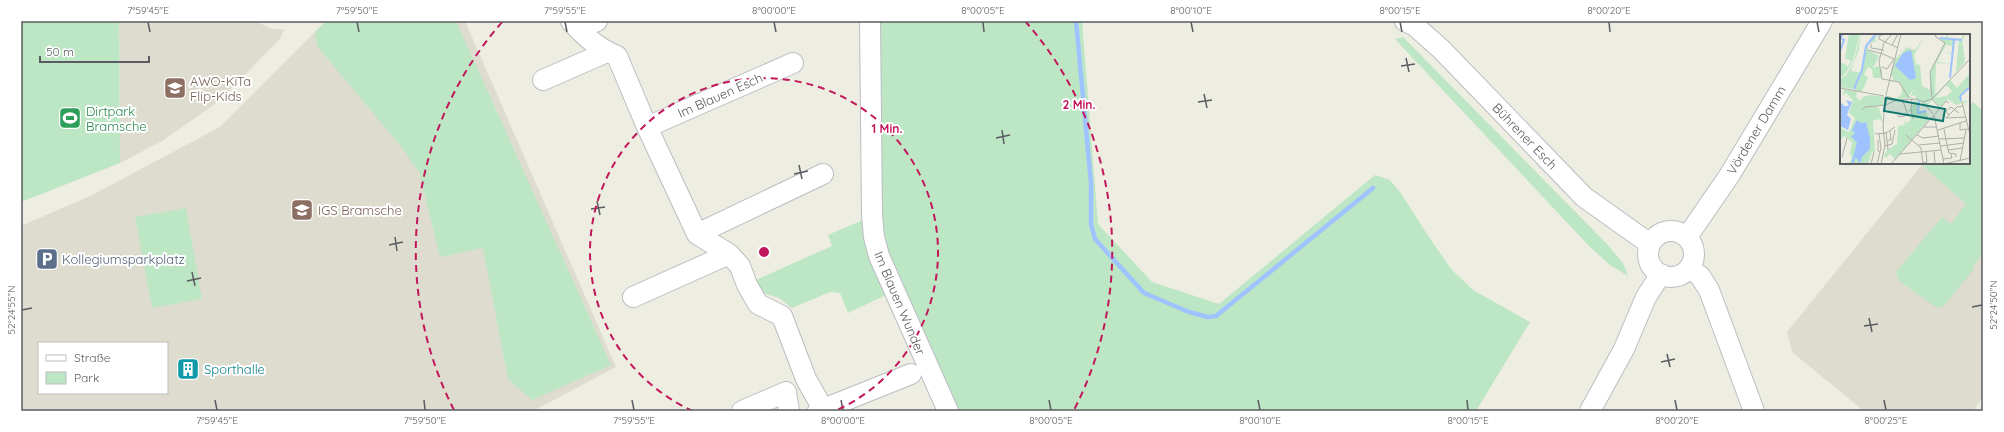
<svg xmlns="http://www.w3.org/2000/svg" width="2004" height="432" viewBox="0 0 2004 432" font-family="Quicksand,sans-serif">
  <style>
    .education { fill: #dddccf; fill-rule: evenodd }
    .green { fill: #bde6c4 }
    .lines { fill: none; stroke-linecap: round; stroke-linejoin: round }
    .stream { stroke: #9fc3ff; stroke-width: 4.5 }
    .minor-casing { stroke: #bcbdc3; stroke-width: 22 }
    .minor { stroke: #fff; stroke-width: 20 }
    .ticks { fill: none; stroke: #5a5c62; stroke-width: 1.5 }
    .ring { fill: none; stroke: #c2185b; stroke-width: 2; stroke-dasharray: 7 5 }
    .labels { text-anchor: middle; stroke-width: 4; stroke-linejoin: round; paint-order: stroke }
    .education-label { font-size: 13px; fill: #785e54; stroke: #fff; text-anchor: start }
    .street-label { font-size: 13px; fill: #5a5c62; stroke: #fff }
    .leisure-label { font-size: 13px; fill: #27864d; stroke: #fff; text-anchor: start }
    .service-label { font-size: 13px; fill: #4e5e75; stroke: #fff; text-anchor: start }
    .culture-label { font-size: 13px; fill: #0d838f; stroke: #fff; text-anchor: start }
    .inset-river { fill: none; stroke: #9fc3ff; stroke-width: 2 }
    .inset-road { fill: none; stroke: #aeafaa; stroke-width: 1 }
    .view { fill: #0f766e; fill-opacity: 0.15; stroke: #0f766e; stroke-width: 2 }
    .inset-edge { fill: none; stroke: #5a5c62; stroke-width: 2 }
    .centre { fill: #c2185b; stroke: #fff; stroke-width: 2 }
    .ring-label { font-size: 12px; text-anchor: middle; font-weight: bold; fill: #c2185b; stroke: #fff; stroke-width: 4; stroke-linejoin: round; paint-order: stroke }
    .neatline { fill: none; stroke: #5a5c62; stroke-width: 1.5 }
    .ticks-label { font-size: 10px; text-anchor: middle; fill: #5a5c62 }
  </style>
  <rect width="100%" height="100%" fill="#edede1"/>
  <path class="education" d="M119,21H254L273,29H284L281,38L218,102L162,141L120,163Z
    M326,21H465L616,367L533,411H21V226L92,195L220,127ZM39,343H167V393H39Z
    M1922,165L1983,218V397L1973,411H1864L1792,352L1787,332Z"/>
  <path class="green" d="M21,21H119L120,163L21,202Z
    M326,21H456L611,365L532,400L508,379L483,248L440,257L419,172L399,144L317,46L315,32Z
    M877,21H1082L1098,224L1152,282L1219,304L1375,175L1390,180L1400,192L1429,237L1451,269L1473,290L1530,322L1476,411H955L890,262L879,224Z
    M1403,37L1607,244L1623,263L1628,276L1610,265L1589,246L1395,39Z
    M1973,102L1983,111V253L1972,268L1973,270L1943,307L1937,308L1898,280L1896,272L1942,217L1951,224L1966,204L1922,165L1924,163H1969V107Z
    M186,208L202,299L152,308L135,217Z
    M863,220L890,293L848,313L840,293L830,292L792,308L779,298L763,293L756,280L832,246L828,235Z"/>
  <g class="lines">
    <path class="stream" d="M1076,21L1091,183V224L1095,239L1144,293L1189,312L1208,317L1216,316L1373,188"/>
    <g class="minor-casing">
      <path id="minor" d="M571,21C583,35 599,49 617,56L647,127L697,234L729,254L740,266L747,285L758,304L782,316L806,379L819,402L821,410L818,411
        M870,21L872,215L874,237L879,256L948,411
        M1405,21L1415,26L1441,49L1584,197L1650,244
        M578,29L597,21
        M543,80L607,52
        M647,127L793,63
        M1648 254a23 23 0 1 1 46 0a23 23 0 1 1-46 0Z
        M697,234L823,174
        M1687,237L1729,176L1822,21
        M1689,268L1700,276L1709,290L1754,411
        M633,297L729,254
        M821,410L911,374
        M742,411L786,392L789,411
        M1590,411L1624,349L1646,297L1661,274"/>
    </g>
    <use href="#minor" class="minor"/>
  </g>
  <path class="ticks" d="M148,22L150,32M357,22L359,32M565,22L567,32M774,22L776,32M983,22L984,32M1191,22L1193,32M1400,22L1402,32M1609,22L1610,32M1817,22L1819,32M1406,58L1409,72M1401,66L1415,64M1204,94L1207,108M1198,102L1212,100M1002,130L1004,144M996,138L1010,135M799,165L802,179M794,174L808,171M597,201L600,215M591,209L605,207M395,237L397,251M389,245L403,242M192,272L195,286M187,281L201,278M1972,307L1982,305M22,310L32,308M1869,318L1872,332M1864,326L1878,324M1667,354L1670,367M1661,362L1675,359M215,400L217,410M424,400L425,410M632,400L634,410M841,400L843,410M1049,400L1051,410M1258,400L1260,410M1467,400L1468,410M1675,400L1677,410M1884,400L1886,410"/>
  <g class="ring">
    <path d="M693 411A174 174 0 1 1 835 411"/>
    <path d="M454 410A348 348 0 0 1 503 21M1025 21A348 348 0 0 1 1074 410"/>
  </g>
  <defs>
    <g id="school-square" transform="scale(1.15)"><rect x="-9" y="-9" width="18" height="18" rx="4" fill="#8d6e63" stroke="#fff"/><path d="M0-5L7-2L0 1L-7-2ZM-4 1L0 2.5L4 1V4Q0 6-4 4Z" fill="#fff"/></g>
    <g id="stadium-square" transform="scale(1.15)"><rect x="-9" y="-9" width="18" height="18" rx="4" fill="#2e9e5b" stroke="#fff"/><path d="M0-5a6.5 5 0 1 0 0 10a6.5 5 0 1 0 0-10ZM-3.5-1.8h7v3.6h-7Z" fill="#fff"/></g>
    <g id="parking-square" transform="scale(1.15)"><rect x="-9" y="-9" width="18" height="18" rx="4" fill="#5c6f8a" stroke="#fff"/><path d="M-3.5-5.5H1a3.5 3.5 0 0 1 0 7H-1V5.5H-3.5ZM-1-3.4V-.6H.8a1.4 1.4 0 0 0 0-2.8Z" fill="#fff"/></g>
    <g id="building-square" transform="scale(1.15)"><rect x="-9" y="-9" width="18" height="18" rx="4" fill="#0f9aa8" stroke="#fff"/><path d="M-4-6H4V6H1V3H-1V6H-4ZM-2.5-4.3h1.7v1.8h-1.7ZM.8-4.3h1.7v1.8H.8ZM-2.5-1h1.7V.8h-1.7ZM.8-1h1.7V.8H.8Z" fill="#fff"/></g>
  </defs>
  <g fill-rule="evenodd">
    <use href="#school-square" x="175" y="88"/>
    <use href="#stadium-square" x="70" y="118"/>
    <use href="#school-square" x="302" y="210"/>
    <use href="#parking-square" x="47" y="259"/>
    <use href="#building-square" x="188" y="369"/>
  </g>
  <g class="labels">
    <g class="education-label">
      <text x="190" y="86">AWO-KiTa<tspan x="190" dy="15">Flip-Kids</tspan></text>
      <text x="318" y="215">IGS Bramsche</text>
    </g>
    <g class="street-label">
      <text transform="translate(720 95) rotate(-24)" y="5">Im Blauen Esch</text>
      <text transform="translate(1756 130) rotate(-59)" y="5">Vördener Damm</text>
      <text transform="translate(1525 136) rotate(46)" y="5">Bührener Esch</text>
      <text transform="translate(900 303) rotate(67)" y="5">Im Blauen Wunder</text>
    </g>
    <g class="leisure-label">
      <text x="86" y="116">Dirtpark<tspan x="86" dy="15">Bramsche</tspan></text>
    </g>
    <g class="service-label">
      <text x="62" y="264">Kollegiumsparkplatz</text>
    </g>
    <g class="culture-label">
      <text x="204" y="374">Sporthalle</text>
    </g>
  </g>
  <g transform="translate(1840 34)">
    <rect width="130" height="130" fill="#edede1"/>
    <path d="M9,0H20L13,26L6,39L0,44V28L8,32L11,27L5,24ZM21,0L19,15L11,37L21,39L18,49L13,55L0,53V45L6,41L13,30ZM36,0L39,2H35L36,7L28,10V16L39,22L33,34L39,32L42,36V44H33L32,35L28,33L24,40L28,44L22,57L24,58L14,56L23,34L26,12ZM106,0L109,5H121L123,1L126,0L122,6L125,28L116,38L119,6L115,5L110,44L111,30L96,29L95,59L96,60L110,46L117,54L130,39V53L121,62L122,67H130L126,68V73L125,68L116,71L108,65L100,73L93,65L87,72L76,65V61L71,62L73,56L69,61L72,64L55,65L62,60V52L60,48L53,47V42L50,41L55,25L63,18L60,16L64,17L66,13L75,16L84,4L91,1L84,4L74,21L76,30L80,31L82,52L90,56V38L105,9L99,4H106ZM112,10L113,19L104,18L112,20L111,30L97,28L106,11L111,12L109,18ZM106,51L112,57L107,62L95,64ZM4,55L17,58L16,63L20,67L23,63L31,61L44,63L43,71L35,72L39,74L43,88L39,85L33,87L35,118H32L28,130H9L12,125L10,119L12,108L4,102L0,106V94L9,98L15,84L9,79L13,66L6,59L3,62ZM75,65L79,67V79L86,77L89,86L55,125L50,120L46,124L44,121L47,116L57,110L58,92L65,91L64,85L66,89L70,87L71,78L67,76L71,75Z" fill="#bde6c4" fill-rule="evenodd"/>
    <path d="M71,16L76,44L70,46L55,32L63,19ZM6,66L12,68L7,81L11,85L8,96L0,92V72L2,69L4,72H9ZM17,86L21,89L26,88L30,104V115L22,123L20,130L16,123L13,130H11L17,109L11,102L15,100L12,96Z" fill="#9fc3ff"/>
    <path class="inset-river" d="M100,4L122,6M0,17L4,6L1,4L2,0M110,44L114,5M14,55L22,36L26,12L36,0M79,67L78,79L86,77M121,67L120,62L130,53"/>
    <path class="inset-road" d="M44,0L39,2V5L58,14M95,0L96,3L105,9L90,38L92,65L100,74M31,10V14L44,16M52,11L58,0M28,16L43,20M43,20L54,25M42,33L47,35L54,25M48,46L42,45L39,27L44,9L52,0M48,46L59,48L69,64M0,54L44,62M46,61L61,0M46,62L57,66L77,65L83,68L93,80M72,64L71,76L73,85M83,68L92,65L130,25M122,68L130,101M22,76L25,73L46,71L56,66M95,80L106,67L109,69M58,81L59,83L68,81L62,65M94,81L104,130M109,81L106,77L111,73L119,79M106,84L117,73L123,72M106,84L126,83M120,89V96L128,95M84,93H97M104,95L107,111M98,96L126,87M46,98L48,116M35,100L46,99L55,93M66,101L81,114L83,130M77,101L83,104L99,102M99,105L125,104M38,106V117L40,118M47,106H51L50,97M79,111L100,109M107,111L109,119L116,120V123M45,112L52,110L55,96M101,112L124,109M108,116L123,114M94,117L95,130M60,120L101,116M2,123L7,104M103,125L112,124L111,120M120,127L126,96M83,129L87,128L86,118M31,130L34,118M37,130L41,114L39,100M41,130L45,111L43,93L45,63M51,130L94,81M104,130L130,124"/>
    <path class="view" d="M46,64L105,75L103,87L44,77Z"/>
    <rect width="130" height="130" class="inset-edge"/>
  </g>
  <circle cx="764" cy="252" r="6" class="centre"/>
  <g class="ring-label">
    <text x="1079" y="109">2 Min.</text>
    <text x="887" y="133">1 Min.</text>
  </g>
  <rect width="2004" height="432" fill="none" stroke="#ffffff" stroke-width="44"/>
  <rect x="38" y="342" width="130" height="52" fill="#ffffff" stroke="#bdbec0"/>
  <rect x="46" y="355" width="20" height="6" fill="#ffffff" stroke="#bdbec0"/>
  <text x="74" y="362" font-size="12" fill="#5a5c62">Straße</text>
  <rect x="46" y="372" width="20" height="12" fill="#bde6c4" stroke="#bdbec0"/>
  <text x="74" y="382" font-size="12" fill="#5a5c62">Park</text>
  <path d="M40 56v6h109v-6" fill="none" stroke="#5a5c62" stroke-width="2"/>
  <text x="46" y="56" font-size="12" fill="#5a5c62" stroke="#ffffff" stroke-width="3" paint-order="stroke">50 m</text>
  <rect x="22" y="22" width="1960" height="388" class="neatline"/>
  <g class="ticks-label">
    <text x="148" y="14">7°59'45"E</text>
    <text x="357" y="14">7°59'50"E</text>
    <text x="565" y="14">7°59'55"E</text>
    <text x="774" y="14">8°00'00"E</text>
    <text x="983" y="14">8°00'05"E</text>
    <text x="1191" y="14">8°00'10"E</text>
    <text x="1400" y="14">8°00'15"E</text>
    <text x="1609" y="14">8°00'20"E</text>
    <text x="1817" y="14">8°00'25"E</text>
    <text transform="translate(1993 305) rotate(-90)" y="4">52°24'50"N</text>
    <text transform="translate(11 310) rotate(-90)" y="4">52°24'55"N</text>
    <text x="217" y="424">7°59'45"E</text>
    <text x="425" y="424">7°59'50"E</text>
    <text x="634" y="424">7°59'55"E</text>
    <text x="843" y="424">8°00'00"E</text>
    <text x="1051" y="424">8°00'05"E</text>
    <text x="1260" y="424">8°00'10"E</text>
    <text x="1468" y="424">8°00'15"E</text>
    <text x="1677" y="424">8°00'20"E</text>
    <text x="1886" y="424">8°00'25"E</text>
  </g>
</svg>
